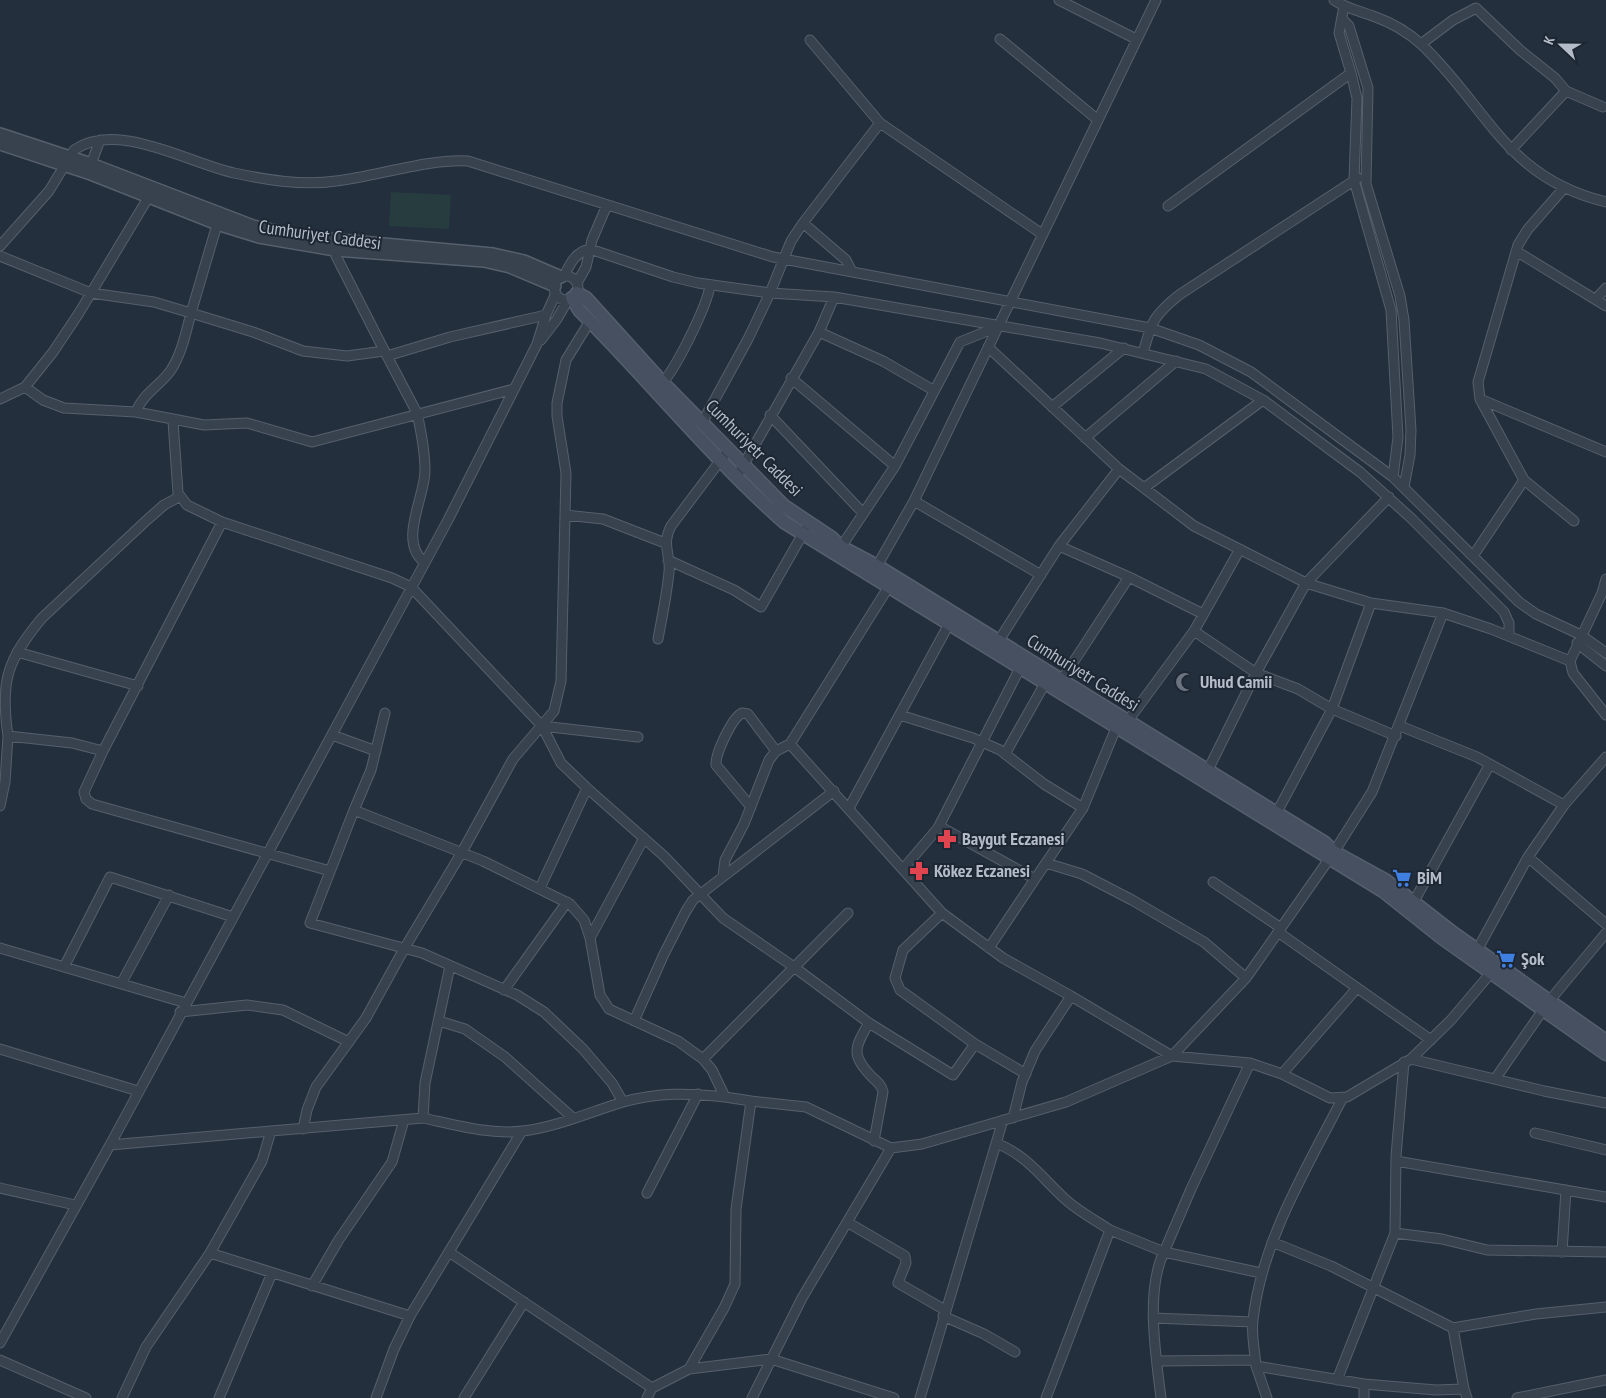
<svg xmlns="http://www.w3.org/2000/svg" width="1606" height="1398" viewBox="0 0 1606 1398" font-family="'PT Sans Narrow',sans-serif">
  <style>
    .green { fill: #263c3f }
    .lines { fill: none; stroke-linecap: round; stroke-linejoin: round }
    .minor-casing { stroke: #565f6c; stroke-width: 11 }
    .tertiary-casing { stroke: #565f6c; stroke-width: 14 }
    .secondary-casing { stroke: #565f6c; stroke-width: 15 }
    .minor { stroke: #38414e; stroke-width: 9 }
    .tertiary { stroke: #38414e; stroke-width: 11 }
    .secondary { stroke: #465061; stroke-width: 12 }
    .labels { text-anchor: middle; stroke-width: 4; stroke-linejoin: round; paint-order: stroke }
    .street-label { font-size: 18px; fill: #b4bcc9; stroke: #1d2633 }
    .poi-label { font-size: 18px; font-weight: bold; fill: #b4bcc9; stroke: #1d2633; text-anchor: start }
  </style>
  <rect width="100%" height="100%" fill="#242f3e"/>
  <path class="green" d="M391,192L451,195L449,229L389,226Z"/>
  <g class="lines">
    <g class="minor-casing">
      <path id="minor" d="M1059,0L1136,39
        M1334,0C1345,8 1360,11 1373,16C1390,22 1408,32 1422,45C1488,108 1506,178 1606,202
        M1344,6L1339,33L1351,73L1357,98L1354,180L1391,310L1398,437L1393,477
        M1342,19L1349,26L1368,88L1366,184L1400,296L1404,320L1411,430L1410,455L1404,487
        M1000,39L1098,120
        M810,40L880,123
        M1421,44L1453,20L1476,8L1520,50L1555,78L1566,91L1603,107
        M1511,150L1566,91
        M91,164L100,140
        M1564,188L1528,229L1518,245L1478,382L1480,399L1524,480L1574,521
        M1168,206L1351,73
        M803,223L846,260L852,272
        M0,246L49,191L74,150C118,120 188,163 234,173C267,180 303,186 336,181C378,176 426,159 468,161L773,257L1150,328L1199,345L1251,372L1393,477L1519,602L1536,614L1581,635L1606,653
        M335,246L336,256L387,356
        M1516,251L1606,306
        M0,256L91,293L154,302L191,313L219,218
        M564,276C570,264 575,252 590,249L673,277L698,283L770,293L834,297L1100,343L1206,369L1263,400L1360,472L1412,519L1504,612L1509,623V636
        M554 288a12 12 0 1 1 24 0a12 12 0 1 1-24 0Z
        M577,283L586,267L592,240L607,205
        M1596,299L1606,288
        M819,332L883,361L933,390
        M541,340L557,319L568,300
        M988,347L1119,469L1194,526L1306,583L1371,603L1443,613L1491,629L1570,661
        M1143,353C1152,321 1153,316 1179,295L1358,178
        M791,378L895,466
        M659,386C674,374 708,304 710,285
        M25,387L43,400L64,408L136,412L204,425L247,423L312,442L514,389
        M0,399L25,387L53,352L79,313L151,193
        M1480,399L1606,452
        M1052,407L1124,348
        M136,412C143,393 160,386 171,370C182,353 186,332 191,313L253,332L303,351L347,356L384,351
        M770,415L863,513
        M173,421L178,493L187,505L222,522L392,578L411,587L542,726L561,763L587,788
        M703,421L748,339L770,293L791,241L803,223L880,123L1042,234
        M1085,438L1176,361
        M736,478L819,332L834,297
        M1144,488L1263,400
        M179,497L164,505L148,519L42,618C7,660 0,681 8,736L72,743L103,751L222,522
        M914,501L1041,575
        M565,515L603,519L665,543
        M1059,546L1129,577L1203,614
        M841,547L895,466L960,342L997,327
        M1473,556L1524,480
        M668,560L734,590L761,607L805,530
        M424,562C398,541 425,497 425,471C425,452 421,431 417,413L387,356L450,337L546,315
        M877,566L914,501L1156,0
        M1606,579L1602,593L1570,661L1573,673L1606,715
        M891,583L790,744L942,913
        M1194,631L1256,673L1298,689L1332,709L1396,736
        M658,639C662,617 667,594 669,572C671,553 661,546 671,526L729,449
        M1577,643L1606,666
        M996,645L1059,546L1119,469
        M17,652L138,686
        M1061,681L1129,577
        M900,715L973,738L1000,750L1044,784L1083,808
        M542,726L638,737
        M1400,726L1477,757L1564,805
        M332,735L376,751
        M103,751L84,792L86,799L92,804L330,871
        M1005,754L1048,678
        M1208,770L1256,673L1306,583L1389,497
        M0,806L5,782L8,736
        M751,807L716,765C715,754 732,718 742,713L748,714L776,751
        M849,808L949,624
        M354,810L371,770L385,713
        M1276,814L1332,709L1371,603
        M939,826L1035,879L989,948
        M1528,857L1606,924
        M1046,863L1082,874L1132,900L1204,942L1246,978
        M903,869L938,828L1020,668
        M723,876L725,860L744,824L769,760L776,751L790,744
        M1035,879L1083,808L1116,728L1127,722L1194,631L1240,549
        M1213,882L1281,928
        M540,888L587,788L664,856L723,918L794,967L869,1023L953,1075L975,1044
        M1413,903L1490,764
        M1278,932L1431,1040
        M590,938L644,838
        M0,948L186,1003
        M1475,954L1528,857L1564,805L1606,757
        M450,966L425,1083L423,1118C455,1125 490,1135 523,1131C557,1127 590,1112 623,1102L612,1083L583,1049L544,1012L517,995L422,953L310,923L354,810L483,861L570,904L584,920L590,938L600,995L609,1009L678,1041L703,1059
        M64,967L110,877L233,917
        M121,984L169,895
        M504,990L567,902
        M180,1012L247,1005L283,1010L349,1042
        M439,1021L465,1029L505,1057L573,1118
        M634,1021L664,954L686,911L693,900L834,791
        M869,1023C854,1048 851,1055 872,1077C877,1082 882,1085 883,1092L874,1141
        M0,1049L138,1091
        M1411,1059L1544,1091L1606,1103
        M1250,1063L1191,1189L1164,1252L1261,1273
        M1026,1074L975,1044L900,990L895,978L903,950L942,913L1003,958L1071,996
        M1282,1074L1357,988
        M1495,1079L1550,1000L1606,933
        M751,1101L725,1097L712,1070L703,1059L848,913
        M623,1102C659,1092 688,1093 725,1097
        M423,1118L271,1131L262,1161L210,1253L410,1316L522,1131
        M1013,1118L1022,1082L1035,1051L1071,996L1172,1056L1250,1063L1282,1074L1330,1098L1347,1097L1411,1059L1451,1020L1495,968
        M303,1129L307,1110L316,1087L366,1018L404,949L462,852L513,759L554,711L561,681L566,473L557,416V403L566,360L590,321
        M271,1131L110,1145L448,520L537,344L546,315L556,293
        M1535,1133L1606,1150
        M996,1143C1028,1156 1041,1177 1065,1199C1078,1211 1095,1220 1110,1230
        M1396,1161L1606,1197
        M0,1188L75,1205
        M647,1193L698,1094
        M847,1222L905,1256L906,1263L898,1283L945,1310
        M1395,1233L1442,1239L1487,1250L1606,1252
        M1272,1242L1331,1266L1453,1328
        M449,1252L652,1388
        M1562,1252L1566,1190
        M312,1286L338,1241L392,1162L404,1120
        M943,1316L984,1334L1015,1352
        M1153,1318L1253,1322
        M0,1343L110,1145
        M0,1360L86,1398
        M1157,1361L1255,1360
        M1256,1366C1255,1351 1251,1335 1253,1320C1262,1240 1306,1170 1342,1099
        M689,1369L724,1308L735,1284L736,1209L751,1101L806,1107L891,1148L922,1144L1066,1102L1172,1056L1246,978L1334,852L1372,792L1443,613
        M1337,1380L1395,1233L1396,1156L1404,1062
        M1364,1384L1436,1390L1464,1389L1467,1398
        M1464,1389L1453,1328L1536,1314L1606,1307
        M122,1398L146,1347L210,1253
        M219,1398L272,1273
        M376,1398L394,1349L410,1316
        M464,1398L524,1302
        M647,1398L652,1388L689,1369L771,1359L894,1398
        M752,1398L802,1298L891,1148
        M920,1398L1003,1120
        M1046,1398L1110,1230L1164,1252C1145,1291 1156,1356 1161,1398
        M1267,1398L1256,1366L1364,1384V1398
        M1517,1398L1606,1380"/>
    </g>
    <g class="tertiary-casing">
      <path id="tertiary" d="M0,134L91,164L253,226L306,237L493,254L524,261L561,277
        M0,144L88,173L217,224L259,237L335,250L484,261L510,267L555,286"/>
    </g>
    <g class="secondary-casing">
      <path id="secondary" d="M577,293L586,298L663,383L784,506L832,538L841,547L877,566L1325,843L1334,852L1385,880L1453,933L1606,1041
        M572,298L580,311C649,380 711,457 784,522L1383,891L1442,938L1606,1054"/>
    </g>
    <use href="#minor" class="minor"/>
    <use href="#tertiary" class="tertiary"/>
    <use href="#secondary" class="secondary"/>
  </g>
  <defs>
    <g id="mosque-bare" transform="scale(1.5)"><path d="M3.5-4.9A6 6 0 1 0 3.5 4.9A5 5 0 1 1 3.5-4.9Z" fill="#6b7280" stroke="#1d2633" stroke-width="2.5" paint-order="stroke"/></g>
    <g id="pharmacy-bare" transform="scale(1.5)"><path d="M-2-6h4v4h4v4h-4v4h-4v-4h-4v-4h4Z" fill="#e0444e" stroke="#1d2633" stroke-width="2.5" paint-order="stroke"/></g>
    <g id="supermarket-bare" transform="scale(1.5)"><path d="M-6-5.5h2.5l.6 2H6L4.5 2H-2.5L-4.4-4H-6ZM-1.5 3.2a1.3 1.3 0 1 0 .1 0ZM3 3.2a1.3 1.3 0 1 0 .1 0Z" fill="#3f7fe0" stroke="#1d2633" stroke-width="2.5" paint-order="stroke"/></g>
  </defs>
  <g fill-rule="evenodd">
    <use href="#mosque-bare" x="1185" y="682"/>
    <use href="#pharmacy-bare" x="947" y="839"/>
    <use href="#pharmacy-bare" x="919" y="871"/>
    <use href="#supermarket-bare" x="1402" y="878"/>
    <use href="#supermarket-bare" x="1506" y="959"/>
  </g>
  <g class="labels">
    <g class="street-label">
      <text transform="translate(320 235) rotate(8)" y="6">Cumhuriyet Caddesi</text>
      <text transform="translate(754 448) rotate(45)" y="6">Cumhuriyetr Caddesi</text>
      <text transform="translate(1083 673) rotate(32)" y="6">Cumhuriyetr Caddesi</text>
    </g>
    <g class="poi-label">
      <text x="1200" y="688">Uhud Camii</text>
      <text x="962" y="845">Baygut Eczanesi</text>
      <text x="934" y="877">Kökez Eczanesi</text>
      <text x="1417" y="884">BİM</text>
      <text x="1521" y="965">Şok</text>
    </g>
  </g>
  <g transform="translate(1561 45) rotate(292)" stroke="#1d2633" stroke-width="4" paint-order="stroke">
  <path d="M0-4L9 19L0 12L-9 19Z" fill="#b4bcc9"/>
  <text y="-8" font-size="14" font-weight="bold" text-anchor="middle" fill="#b4bcc9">K</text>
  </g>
</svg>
